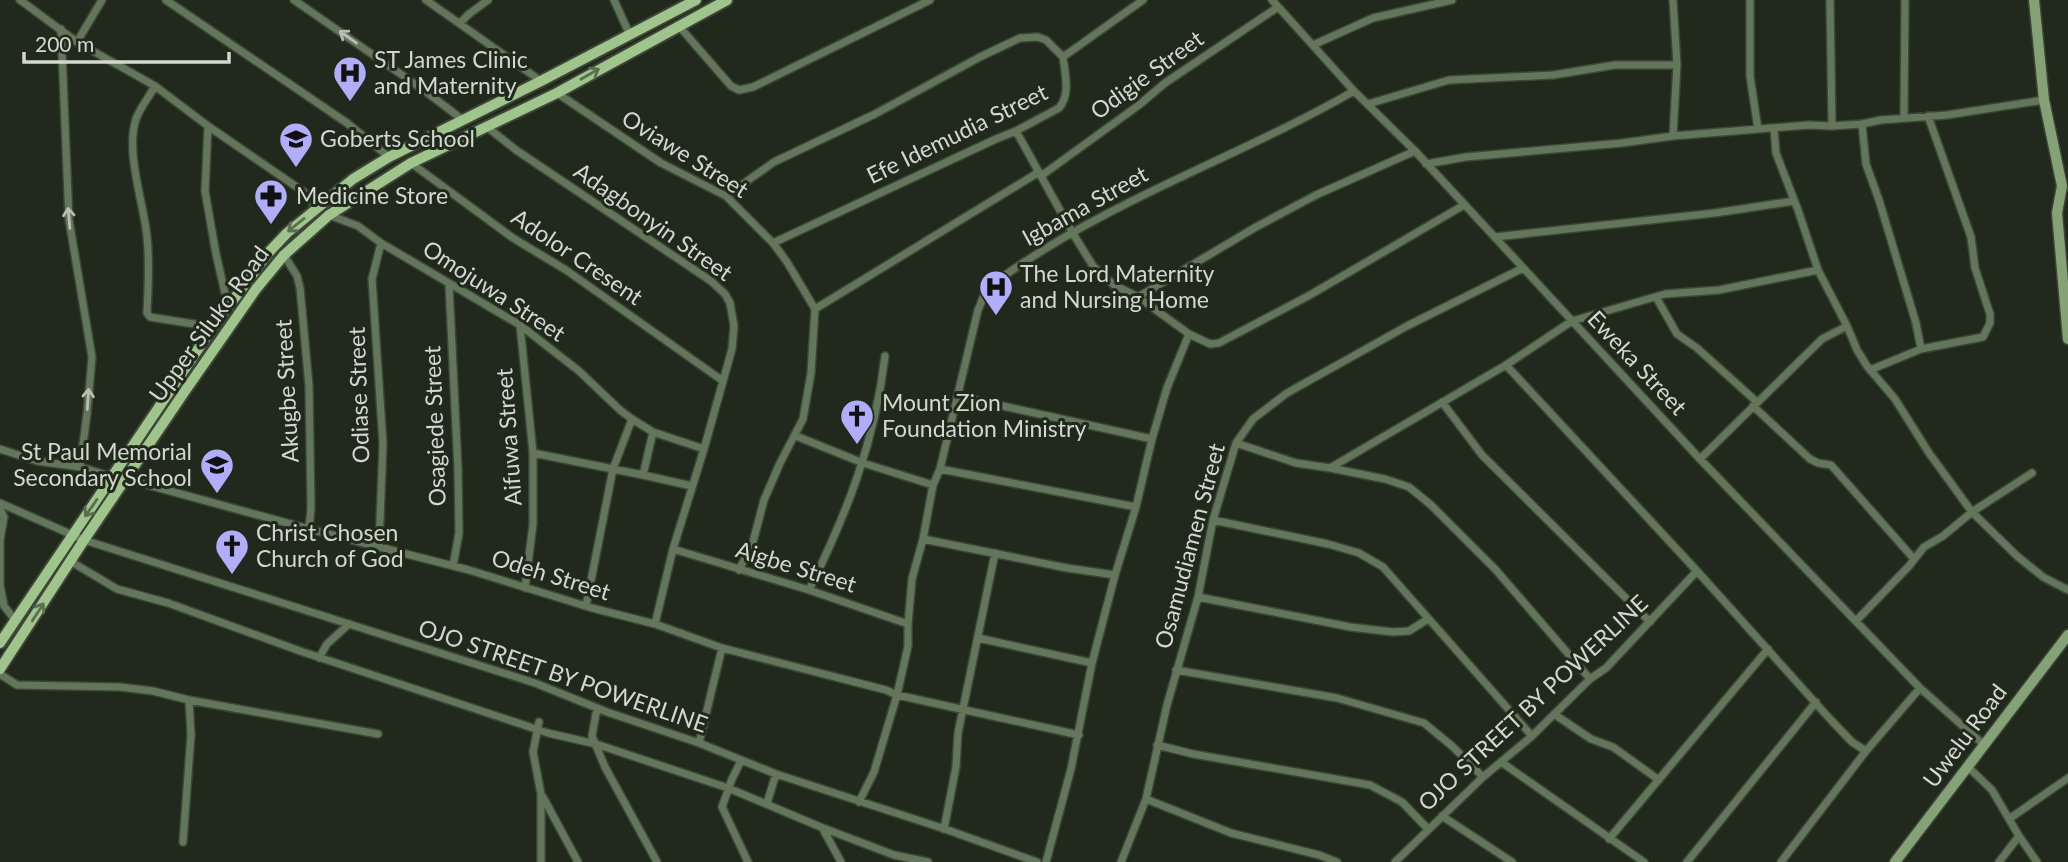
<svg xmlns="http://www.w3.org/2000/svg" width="2068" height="862" viewBox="0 0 2068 862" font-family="Lato,sans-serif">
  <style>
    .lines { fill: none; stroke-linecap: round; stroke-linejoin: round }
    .street-casing { stroke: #3c4538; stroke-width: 10 }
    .secondary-casing { stroke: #3c4538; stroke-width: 13 }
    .primary-casing { stroke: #3c4538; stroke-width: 14 }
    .street { stroke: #63755a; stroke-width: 7 }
    .secondary { stroke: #85a276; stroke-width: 10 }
    .primary { stroke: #a0c58c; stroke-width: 10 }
    .oneway { stroke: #b6bfb2 }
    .oneway2 { stroke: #5a6f4e }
    .labels { text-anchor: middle; stroke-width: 6; stroke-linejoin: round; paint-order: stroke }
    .poi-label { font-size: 23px; fill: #d2d8cf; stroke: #20291b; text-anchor: start }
    .street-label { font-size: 23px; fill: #d2d8cf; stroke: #20291b }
  </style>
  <rect width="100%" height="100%" fill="#20291b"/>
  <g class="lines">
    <g class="street-casing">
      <path id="street" d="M20,0L77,42L155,86L208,126L304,192L317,208
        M166,0L347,123L389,157
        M294,0L425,91L463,120
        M426,0L541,81
        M614,0L629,33
        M1272,0L1354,91L1415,151L1700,459L1920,688L1983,744
        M1673,0L1677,65L1673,136
        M1750,0V76L1758,129
        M1830,0L1832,126
        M460,23L469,14L488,0
        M678,25L731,86L739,90L753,87L930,0
        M61,29L69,220L92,357L87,414L80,467
        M77,42L102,0
        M1313,45L1373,18L1452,0
        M155,86C149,97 140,108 136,119C125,152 144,204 147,237C150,263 148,288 147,313L150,317L213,327
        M557,93L661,163L726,196L773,243L787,262L815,309L811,373L803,419L780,463L764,500L753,542L739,570
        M1368,104L1449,80L1553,75L1615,65H1677
        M1904,118L1905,0
        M1862,124L1866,164L1879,200L1916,323L1921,349
        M208,126L205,191L216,254L228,306
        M487,127L516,150L711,281L725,294L730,303L734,326L732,349L704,449L673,549L655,624
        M1774,129L1776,153L1798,210L1818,270L1847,326L1857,350L1867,366L1895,399L1929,453L1972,512L2017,556L2043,577L2068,590
        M1016,131L1072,232L1093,266L1114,285L1138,297L1189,334L1210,344L1219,343L1310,295L1464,205
        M411,163L513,238L566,270L723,381
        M1426,164L1466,157L1622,143L1673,136L1809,125L1832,126L1862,124L1881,120L1947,115L2044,100
        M1041,176L1139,105L1165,83L1278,7
        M726,196L774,162L875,114L980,57L1020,38L1038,37L1046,40L1063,57
        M329,215L358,226L381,243L520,325L579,371L620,410L632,419L653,432L704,449
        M1495,237L1715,213L1794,201
        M773,243L996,139L1016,131L1059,108C1071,94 1065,74 1063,57L1143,0
        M284,255L297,276L300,288L309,386L311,508L309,529
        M449,284L458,469L459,533L453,566
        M1138,297L1256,227L1316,195L1415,151
        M1656,297L1677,334L1697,348L1757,402
        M815,309L1039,172
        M520,325L533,453V524L525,588
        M1506,365L1697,571L1830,719L1852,742L1866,751L1781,862
        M1870,370L1921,349L1983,337L1990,323V314L1975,268L1971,237L1928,116
        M958,396L1152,439
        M1442,402L1482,455L1650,622
        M1753,406L1810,459L1818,463L1831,465L1914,559
        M653,432L643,475L692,486
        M796,436L863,463L933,485
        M1236,443L1296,463L1330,468L1506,365L1572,321L1665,294L1719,290L1818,270
        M0,449L37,461L80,467L113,477
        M533,453L643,475
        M1700,459L1822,339L1847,326
        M1330,468L1385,479L1409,487L1431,505L1495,569L1590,679
        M940,469L1136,507
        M126,479L309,529L469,570L592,608L655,624L722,648L886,690L897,695L1079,735
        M0,503L84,540L535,683L607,712L699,743L776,774L945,829L1037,862
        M0,509L4,517L0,540V585L4,606L15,620
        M1213,520L1328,544L1359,553L1383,567L1532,736
        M923,539L1067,568L1115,575
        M379,546L383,444L372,279L381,243
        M673,549L809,590L908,624
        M70,561L117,589L168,603L300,651L548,733L596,744L728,788L823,828L894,855L928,862
        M809,590C847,513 875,442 885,356
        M1198,597L1350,627L1393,632L1409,631L1428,619
        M586,606L613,469L632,419
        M1856,621L1909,566L1924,547L1943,536L1972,512L2032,473
        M978,638L1092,663
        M319,658L327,644L349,624
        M1176,670L1337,698L1424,723L1452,746L1483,777
        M0,674L17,685L120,687L153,691L189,700L378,734
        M597,708L592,736L605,767L657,862
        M1554,714L1591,739L1613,747L1659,780
        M539,722L533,752L541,794V862
        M699,743L722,648
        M1157,745L1193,754L1370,785L1402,802L1428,829
        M1866,751L1920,688
        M741,761L732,779L722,807L748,862
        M1501,762L1644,862
        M1967,766L1992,790L2019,836L2037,862
        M543,797L578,862
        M1146,799L1231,833L1319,855L1337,862
        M859,802L874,772L897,695L908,646V624L912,579L923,539L933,485L940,469L978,310C980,306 982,300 984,295C995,279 1031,258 1048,247C1146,187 1255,148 1354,91
        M767,803L776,774
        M1442,816L1512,862
        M2009,819L2068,778
        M823,829L841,862
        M944,829L956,767L958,733L995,553
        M1609,839L1768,649
        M183,842L191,735L189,700
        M1046,862L1071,769L1092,663L1115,575L1136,507L1152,439L1167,388L1189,334
        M1121,862L1146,799L1167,705L1198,597L1213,520L1236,443L1253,419L1287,393L1407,326L1523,268
        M1395,862L1483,777L1532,736L1590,679L1606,668L1697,571
        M1687,862L1816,702
        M1999,862L2019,836"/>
    </g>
    <g class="secondary-casing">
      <path id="secondary" d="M2034,0L2044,100L2062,186L2057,213L2068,339
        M1895,862L2068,635"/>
    </g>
    <g class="primary-casing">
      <path id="primary" d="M0,643L213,327L269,252L287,233L353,179L389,157L541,81L696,0
        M0,669L84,540L185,391L256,289L284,255L329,215L411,163L557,93L727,0"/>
    </g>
    <use href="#street" class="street"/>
    <use href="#secondary" class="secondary"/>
    <use href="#primary" class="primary"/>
  </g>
  <defs><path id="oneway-shaft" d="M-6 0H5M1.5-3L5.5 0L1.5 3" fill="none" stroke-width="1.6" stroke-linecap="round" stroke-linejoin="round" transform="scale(1.75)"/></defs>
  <g class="oneway">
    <use href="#oneway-shaft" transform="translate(348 37) rotate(-145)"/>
    <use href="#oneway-shaft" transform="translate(69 218) rotate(-95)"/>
    <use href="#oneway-shaft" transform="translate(88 399) rotate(-86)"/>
  </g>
  <g class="oneway2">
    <use href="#oneway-shaft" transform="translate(590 74) rotate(-30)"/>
    <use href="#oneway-shaft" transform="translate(296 225) rotate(141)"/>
    <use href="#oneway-shaft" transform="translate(91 508) rotate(125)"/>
    <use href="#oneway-shaft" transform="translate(38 612) rotate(-57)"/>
  </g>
  <defs>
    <g id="hospital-pin" transform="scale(1.75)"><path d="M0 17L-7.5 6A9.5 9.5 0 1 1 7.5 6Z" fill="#b0aefa" stroke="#20291b"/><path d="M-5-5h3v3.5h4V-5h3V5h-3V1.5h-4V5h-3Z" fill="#111"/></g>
    <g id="school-pin" transform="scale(1.75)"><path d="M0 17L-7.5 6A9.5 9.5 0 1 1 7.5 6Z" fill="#b0aefa" stroke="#20291b"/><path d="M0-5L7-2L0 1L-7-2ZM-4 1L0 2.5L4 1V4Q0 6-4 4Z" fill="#111"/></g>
    <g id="pharmacy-pin" transform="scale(1.75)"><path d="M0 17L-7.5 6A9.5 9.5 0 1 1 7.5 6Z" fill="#b0aefa" stroke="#20291b"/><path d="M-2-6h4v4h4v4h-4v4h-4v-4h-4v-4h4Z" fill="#111"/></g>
    <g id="church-pin" transform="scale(1.75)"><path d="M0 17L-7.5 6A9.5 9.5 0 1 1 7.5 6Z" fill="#b0aefa" stroke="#20291b"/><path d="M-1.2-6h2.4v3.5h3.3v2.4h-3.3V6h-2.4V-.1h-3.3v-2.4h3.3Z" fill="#111"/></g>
  </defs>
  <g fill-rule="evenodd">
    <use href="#hospital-pin" x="350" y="73"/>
    <use href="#school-pin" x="296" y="139"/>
    <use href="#pharmacy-pin" x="271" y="196"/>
    <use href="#hospital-pin" x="996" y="287"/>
    <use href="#church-pin" x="857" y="416"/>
    <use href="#school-pin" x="217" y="465"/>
    <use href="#church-pin" x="232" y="546"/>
  </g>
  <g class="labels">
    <g class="poi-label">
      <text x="374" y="68">ST James Clinic<tspan x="374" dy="26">and Maternity</tspan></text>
      <text x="320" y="147">Goberts School</text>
      <text x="296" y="204">Medicine Store</text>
      <text x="1020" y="282">The Lord Maternity<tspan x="1020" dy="26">and Nursing Home</tspan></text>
      <text x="882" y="411">Mount Zion<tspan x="882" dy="26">Foundation Ministry</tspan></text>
      <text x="192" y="460" text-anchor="end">St Paul Memorial<tspan x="192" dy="26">Secondary School</tspan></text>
      <text x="256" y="541">Christ Chosen<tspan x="256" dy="26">Church of God</tspan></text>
    </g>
    <g class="street-label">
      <text transform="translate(1147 75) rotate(-36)" y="8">Odigie Street</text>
      <text transform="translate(957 134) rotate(-26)" y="8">Efe Idemudia Street</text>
      <text transform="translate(685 154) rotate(32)" y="8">Oviawe Street</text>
      <text transform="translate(1085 206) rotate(-29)" y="8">Igbama Street</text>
      <text transform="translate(653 222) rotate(35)" y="8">Adagbonyin Street</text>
      <text transform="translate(577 257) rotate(34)" y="8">Adolor Cresent</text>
      <text transform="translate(494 291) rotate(33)" y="8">Omojuwa Street</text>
      <text transform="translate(209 324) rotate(-54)" y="8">Upper Siluko Road</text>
      <text transform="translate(1637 363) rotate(47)" y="8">Eweka Street</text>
      <text transform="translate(287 391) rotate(-93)" y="8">Akugbe Street</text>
      <text transform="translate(359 395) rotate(-92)" y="8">Odiase Street</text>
      <text transform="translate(435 426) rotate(-92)" y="8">Osagiede Street</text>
      <text transform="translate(509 437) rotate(-94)" y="8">Aifuwa Street</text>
      <text transform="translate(1190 546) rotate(-75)" y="8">Osamudiamen Street</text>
      <text transform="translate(796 567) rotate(17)" y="8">Aigbe Street</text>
      <text transform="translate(551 575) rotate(17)" y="8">Odeh Street</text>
      <text transform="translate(563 676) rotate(19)" y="8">OJO STREET BY POWERLINE</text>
      <text transform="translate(1533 703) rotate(-43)" y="8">OJO STREET BY POWERLINE</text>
      <text transform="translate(1965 736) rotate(-53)" y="8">Uwelu Road</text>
    </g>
  </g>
  <path d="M24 52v10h205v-10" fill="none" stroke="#d2d8cf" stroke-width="3.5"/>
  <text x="35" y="52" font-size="21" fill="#d2d8cf" stroke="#20291b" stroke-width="5" paint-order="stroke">200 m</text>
</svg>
